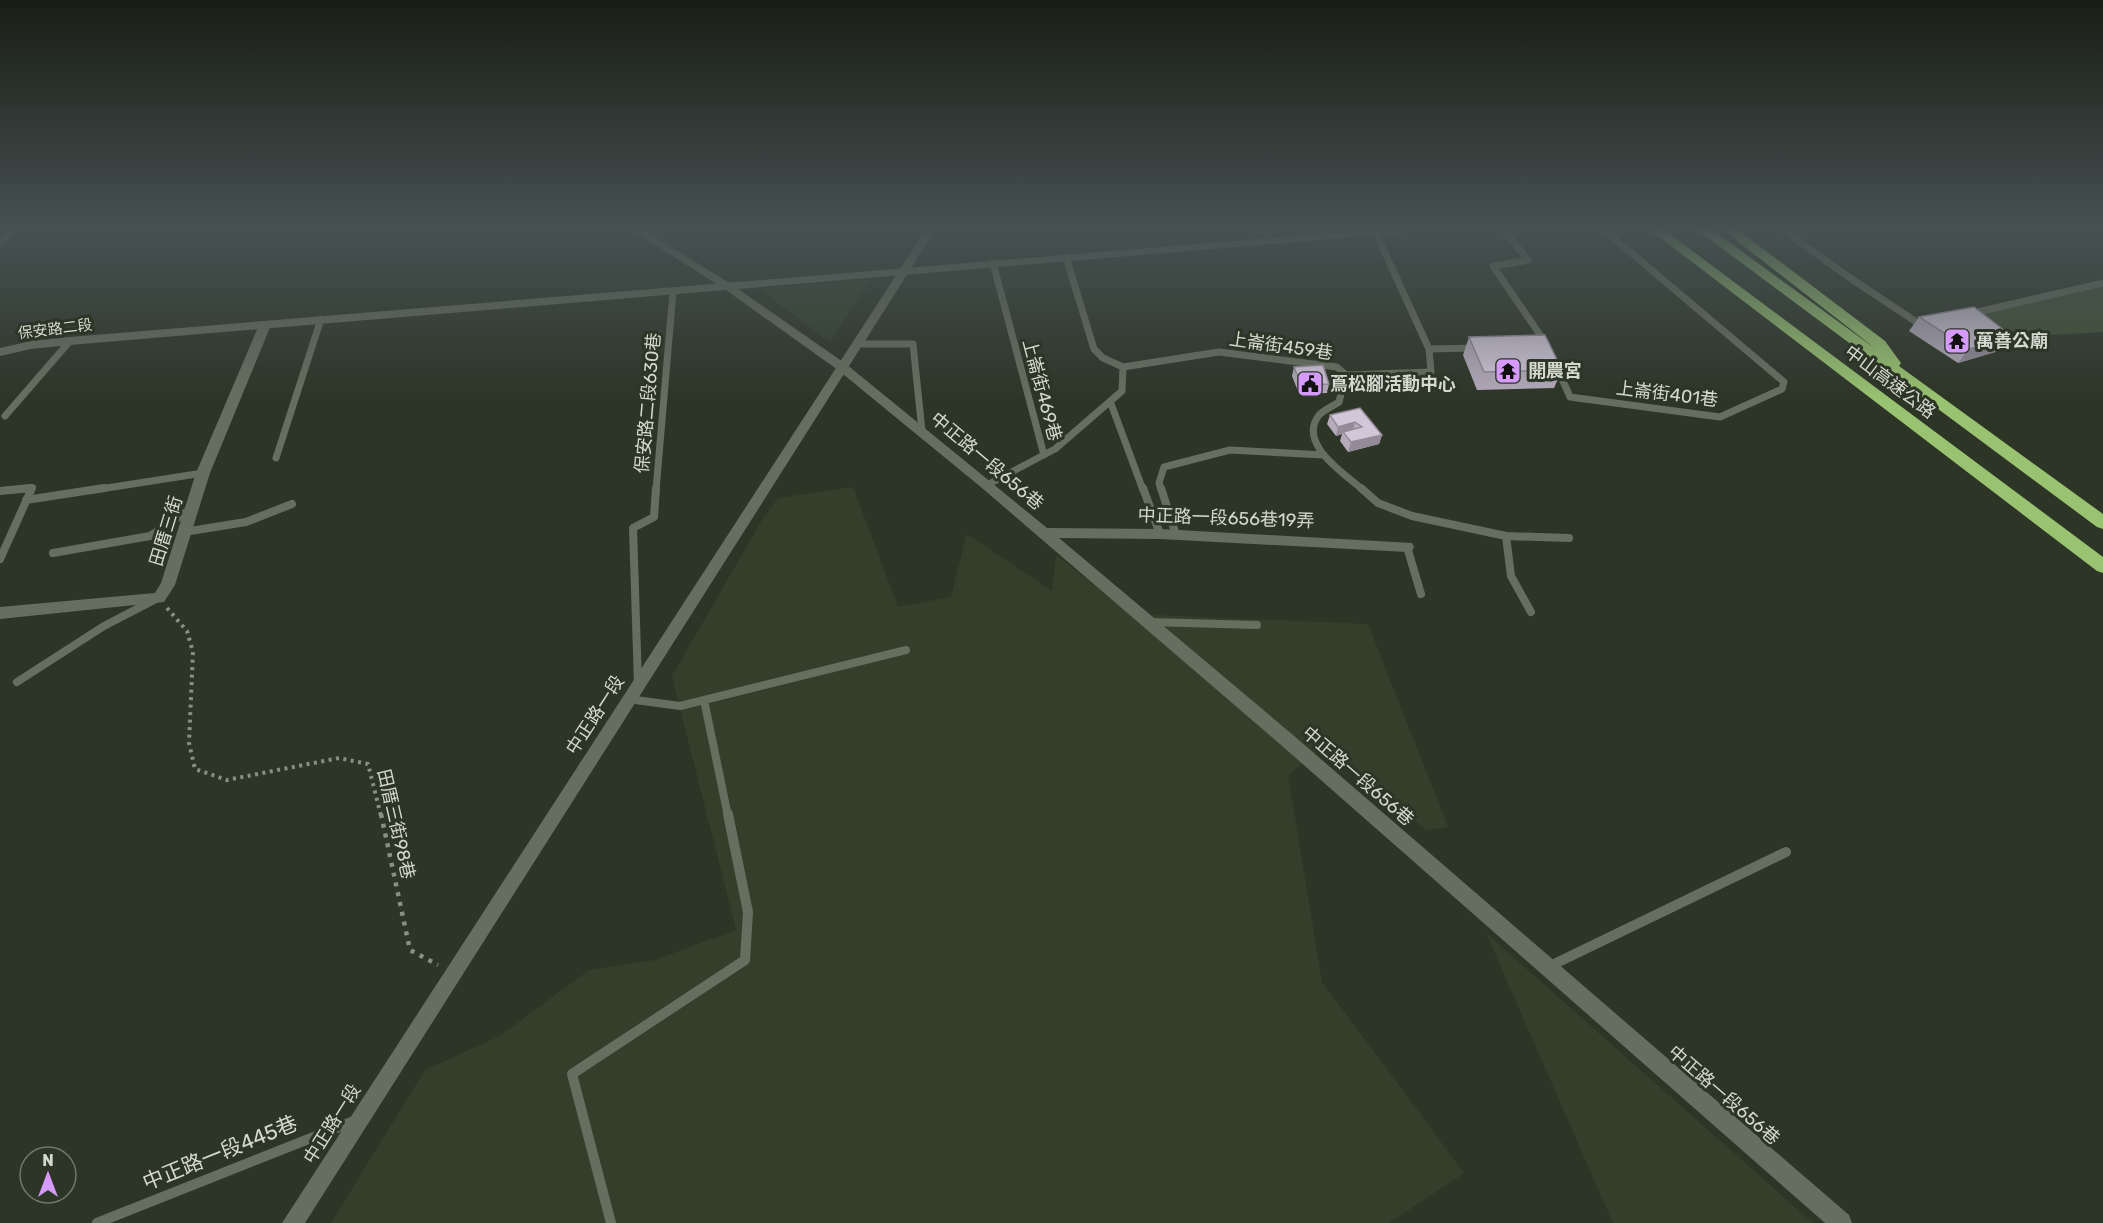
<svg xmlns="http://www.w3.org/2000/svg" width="2103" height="1223" viewBox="0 0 2103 1223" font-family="Rubik,'Noto Sans TC',sans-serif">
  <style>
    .built { fill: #343f2b }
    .green { fill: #425035 }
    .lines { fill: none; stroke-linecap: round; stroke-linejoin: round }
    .path-far1 { stroke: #898f84; stroke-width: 4; stroke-dasharray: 3 4.5; stroke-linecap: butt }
    .path { stroke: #898f84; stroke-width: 4.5; stroke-dasharray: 4 6; stroke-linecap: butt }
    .service-far2 { stroke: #666f5f; stroke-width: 7 }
    .service-far1 { stroke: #666f5f; stroke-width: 8 }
    .service { stroke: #666f5f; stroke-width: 10 }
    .minor { fill: #666f5f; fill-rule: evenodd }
    .tertiary { fill: #666f5f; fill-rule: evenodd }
    .secondary { fill: #666f5f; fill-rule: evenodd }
    .motorway { fill: #99c370; fill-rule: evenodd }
    .wall { fill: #b5abbb }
    .shaded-wall { fill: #938b98 }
    .building { fill: #d2c7d9; stroke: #938b98; stroke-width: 1.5 }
    .labels { text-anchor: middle; stroke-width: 6; stroke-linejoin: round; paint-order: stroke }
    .far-street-label { font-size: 15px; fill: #d4d9d0; stroke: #2d3527 }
    .poi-label { font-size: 18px; font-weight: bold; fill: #d4d9d0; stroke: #2d3527; text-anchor: start }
    .street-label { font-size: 18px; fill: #d4d9d0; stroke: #2d3527 }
    .near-street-label { font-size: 21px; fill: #d4d9d0; stroke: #2d3527 }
  </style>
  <rect width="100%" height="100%" fill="#2d3527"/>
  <path class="built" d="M872,279L830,343L758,288Z
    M853,487L898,607L951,597L967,534L1052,591L1056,555L1131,614L1368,624L1448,827L1427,830L1322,748L1288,775L1322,982L1464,1173L1389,1223H331L425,1070L500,1036L589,970L655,960L736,930L672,676L762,520L778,498Z
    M1486,933L1813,1223H1613Z"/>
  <path class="green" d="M2103,283V332L2051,335L2044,344L2007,350L1964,315Z"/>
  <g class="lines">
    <path class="path-far1" d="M167,608L187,631L193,652L189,743L195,769L227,780L339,758L368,764L381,816"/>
    <path class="path" d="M381,814L410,950L438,965"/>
    <path class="service-far2" d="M1264,229L1270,240
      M1503,229L1528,260L1493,266L1547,345
      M1782,229L1850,278L1921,325L1924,324
      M0,244L14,229
      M1066,257L1094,349L1103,358L1123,367L1219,352L1337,367L1346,375
      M993,263L1044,455
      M1969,314L2103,283
      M856,344H913L922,431
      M1429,349L1476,348
      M1556,365L1570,397L1720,417L1782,389L1784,382L1603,229
      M1346,375L1339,402C1333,406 1324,410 1319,415C1297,444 1344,473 1363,490
      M1346,375L1431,372L1429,349L1376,233
      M1110,401L1143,490
      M5,416L70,341
      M276,458L321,319
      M987,485L1055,449L1122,391L1123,367
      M14,490L32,488L31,490
      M94,490L203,473
      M656,490L673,292
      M1161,490L1159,483L1164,467L1230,450L1324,455"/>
    <path class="service-far1" d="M1143,488L1160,534
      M1161,488L1176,535
      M1361,488L1378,503L1412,516L1506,536L1569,538
      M0,491L30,488
      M26,500L104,488
      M184,532L246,522L292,504
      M1506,536L1511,576L1531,612
      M1407,547L1421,594
      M53,553L150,536L191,509
      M0,559L32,488
      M1149,622L1257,625
      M17,682L104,626L156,599
      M638,684L633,528L654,517L656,488
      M628,699L680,706L906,650
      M704,700L728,816"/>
    <path class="service" d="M1548,967L1786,852
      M97,1223L354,1121
      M611,1223L572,1074L745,960L748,912L728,814"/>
    <path class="minor" d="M630,229H642L731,284L846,364L1047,528L1160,529L1412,543L1414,547L1412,551L1407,552L1160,539L1059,538L1293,735L1849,1215L1852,1223H1825L1281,745L982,488L838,370L723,288Z
      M265,321L271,325L210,473L175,585L164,602L0,619V607L155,593L161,583L196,473L259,325Z"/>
    <path class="tertiary" d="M1379,229H1420L1415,232L70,345L31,349L0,356V348L31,341L70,337Z"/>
    <path class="secondary" d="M926,229H936L305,1223H282Z"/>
    <path class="motorway" d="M1649,229H1663L2103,557V573L2097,571Z
      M1696,229H1711L1876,349L1722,229H1737L1885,341L1901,363L1899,366L2103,514V529L2097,527Z"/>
  </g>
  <path class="wall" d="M1919,317L2013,337L2002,350L1958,363L1909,331Z
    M1469,337L1562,370L1554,388L1477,390L1463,355Z
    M1294,367L1329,384L1327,393L1299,394L1292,376Z
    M1360,408L1382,435L1379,444L1348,452L1340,441L1342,434L1336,436L1327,424L1330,415Z"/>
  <path class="shaded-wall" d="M2013,337L2002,350L1958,363L1969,349Z
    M1355,422L1353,431L1343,432L1342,434L1336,436L1338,427Z
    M1382,435L1379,444L1348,452L1351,442Z"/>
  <path class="building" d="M1974,307L2013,337L1969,349L1919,317Z
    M1545,335L1562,370L1484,372L1469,337Z
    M1323,365L1329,384L1301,385L1294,367Z
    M1360,408L1382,435L1351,442L1343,432L1362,427L1355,422L1338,427L1330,415Z"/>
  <linearGradient id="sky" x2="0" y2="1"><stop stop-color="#191d15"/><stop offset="0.57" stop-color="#465152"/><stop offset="1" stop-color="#465152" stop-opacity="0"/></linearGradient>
  <rect width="2103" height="400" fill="url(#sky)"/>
  <defs>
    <g id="temple-square" transform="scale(1.35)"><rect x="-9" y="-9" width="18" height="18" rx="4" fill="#d69bfa" stroke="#2d3527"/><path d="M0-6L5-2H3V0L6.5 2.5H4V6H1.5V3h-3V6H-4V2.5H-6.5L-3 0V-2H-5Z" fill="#111"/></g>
    <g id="civic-square" transform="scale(1.35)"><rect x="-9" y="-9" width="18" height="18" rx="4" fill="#d69bfa" stroke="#2d3527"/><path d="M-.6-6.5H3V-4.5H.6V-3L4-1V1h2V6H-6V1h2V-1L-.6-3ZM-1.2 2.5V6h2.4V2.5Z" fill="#111"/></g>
  </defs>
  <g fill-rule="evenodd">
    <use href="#temple-square" x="1957" y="341"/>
    <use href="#temple-square" x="1508" y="371"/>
    <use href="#civic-square" x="1310" y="384"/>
  </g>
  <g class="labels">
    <g class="far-street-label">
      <text transform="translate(55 329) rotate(-7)" y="5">保安路二段</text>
    </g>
    <g class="poi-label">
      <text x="1976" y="347">萬善公廟</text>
      <text x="1528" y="377">開農宮</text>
      <text x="1330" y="390">蔦松腳活動中心</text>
    </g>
    <g class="street-label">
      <text transform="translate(1281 346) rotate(8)" y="6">上崙街459巷</text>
      <text transform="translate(1890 382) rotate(37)" y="6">中山高速公路</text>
      <text transform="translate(1042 390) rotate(75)" y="6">上崙街469巷</text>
      <text transform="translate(1667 394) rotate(7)" y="6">上崙街401巷</text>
      <text transform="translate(648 403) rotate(-85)" y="6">保安路二段630巷</text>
      <text transform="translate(987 461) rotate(40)" y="6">中正路一段656巷</text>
      <text transform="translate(1226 518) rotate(2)" y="6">中正路一段656巷19弄</text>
      <text transform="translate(166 531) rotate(-73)" y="6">田厝三街</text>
      <text transform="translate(595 715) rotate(-57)" y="6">中正路一段</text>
      <text transform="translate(1358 776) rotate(41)" y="6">中正路一段656巷</text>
      <text transform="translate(396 824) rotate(77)" y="6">田厝三街98巷</text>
      <text transform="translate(1724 1095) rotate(41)" y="6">中正路一段656巷</text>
      <text transform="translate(332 1124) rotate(-58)" y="6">中正路一段</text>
    </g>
    <g class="near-street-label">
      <text transform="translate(220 1153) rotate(-22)" y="7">中正路一段445巷</text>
    </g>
  </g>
  <g transform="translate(48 1175)"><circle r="28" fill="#2d3527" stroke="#70776b" stroke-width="1.5"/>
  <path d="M0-4.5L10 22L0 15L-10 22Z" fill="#d69bfa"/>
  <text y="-9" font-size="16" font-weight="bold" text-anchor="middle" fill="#d4d9d0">N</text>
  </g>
</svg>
